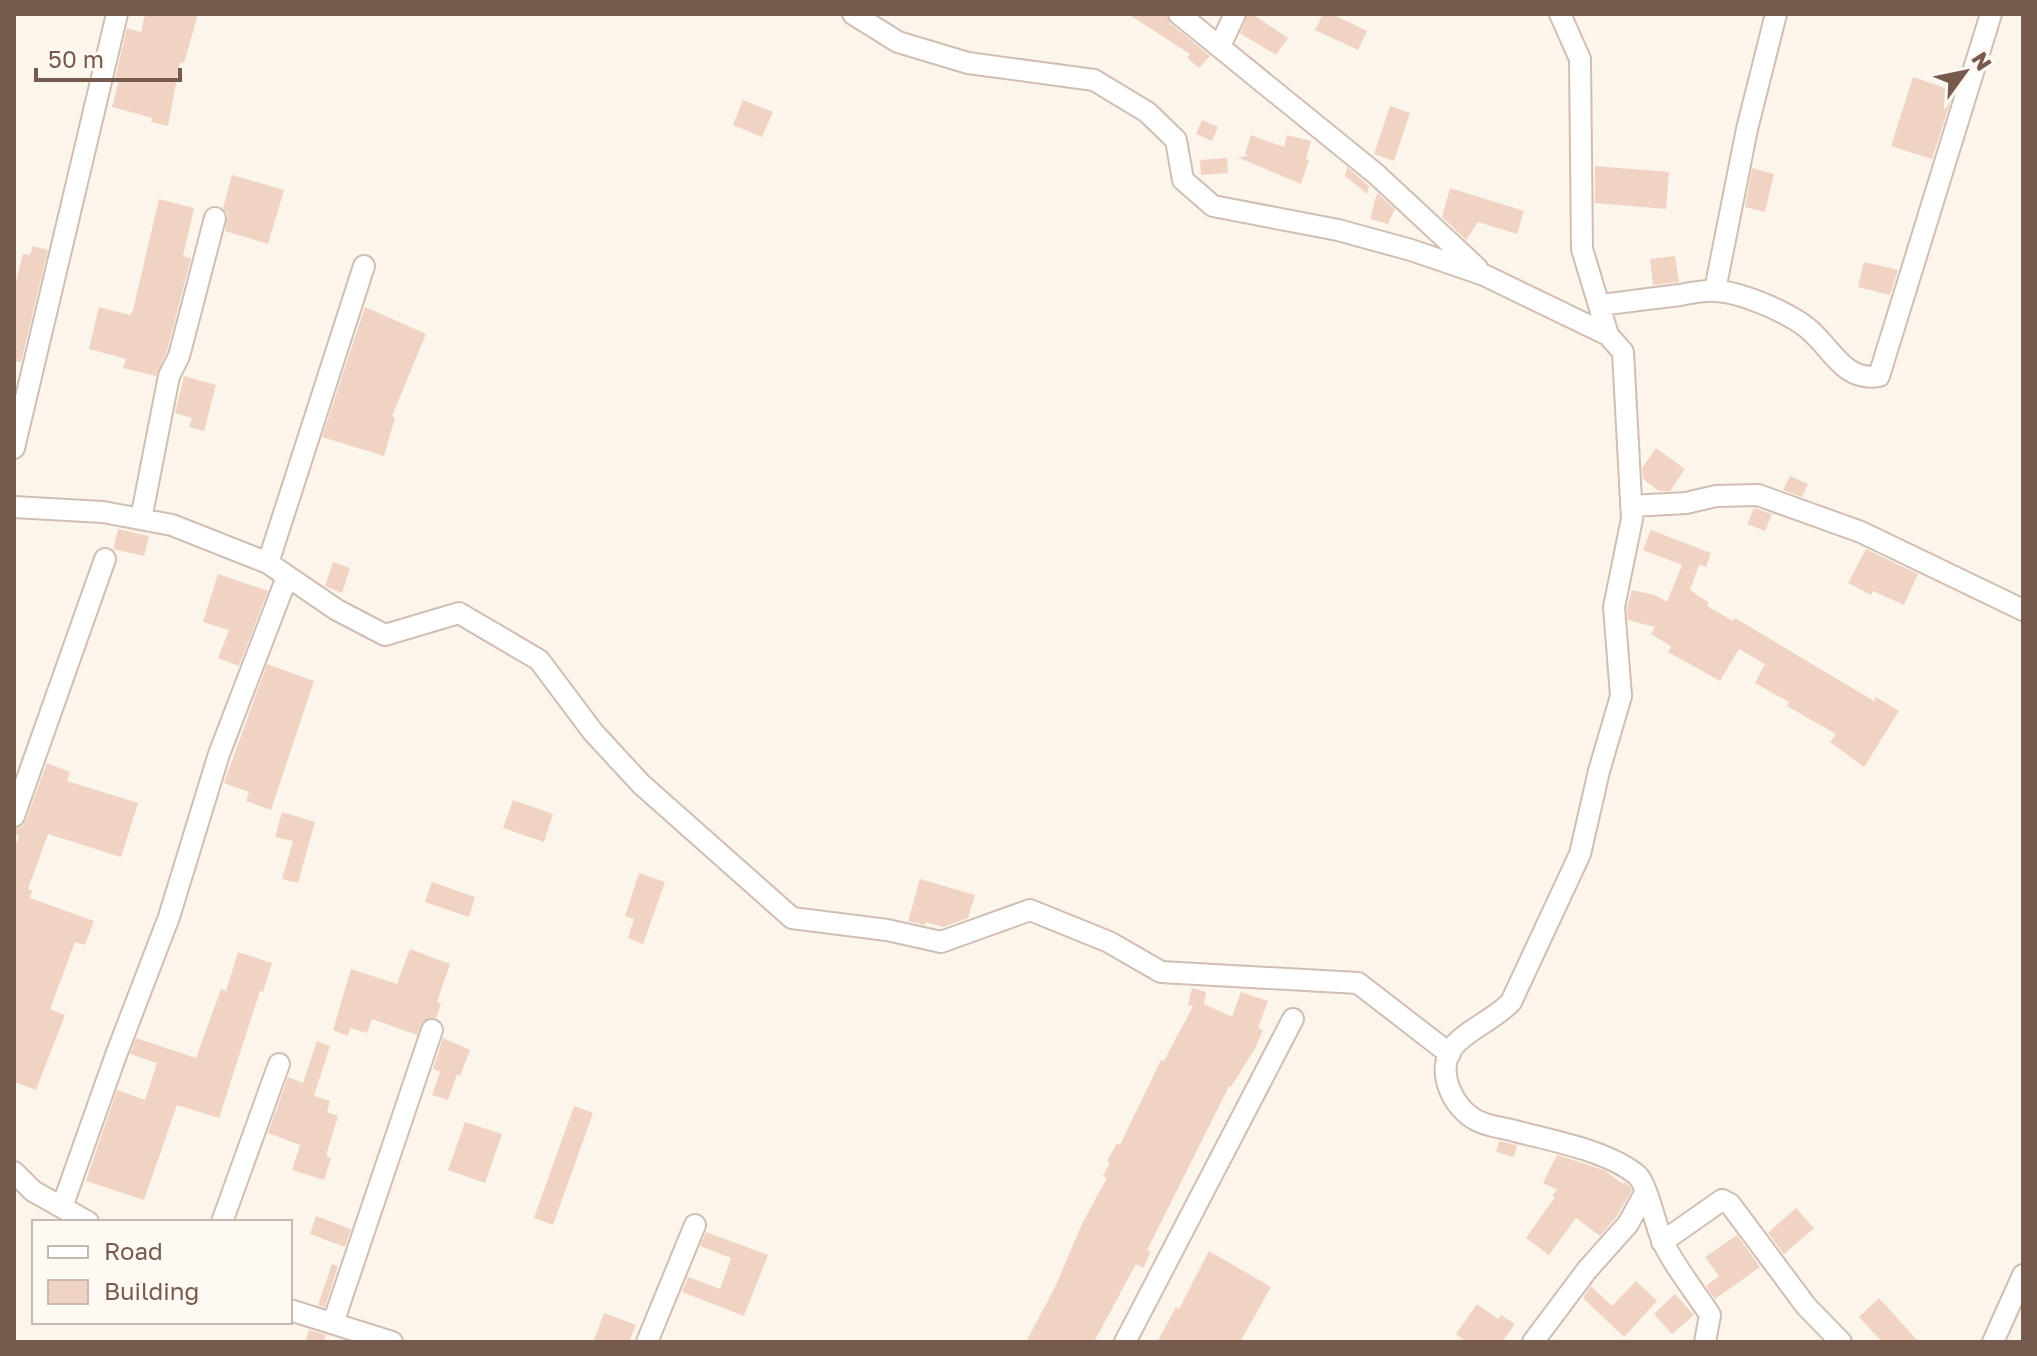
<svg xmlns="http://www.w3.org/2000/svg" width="2037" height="1356" viewBox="0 0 2037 1356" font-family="'Golos Text',sans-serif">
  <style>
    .building { fill: #f1d3c4 }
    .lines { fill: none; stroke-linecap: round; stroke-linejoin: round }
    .minor-casing { stroke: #d1beb3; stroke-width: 24 }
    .minor { stroke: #fff; stroke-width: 20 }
  </style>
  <rect width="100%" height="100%" fill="#fcf5ec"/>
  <path class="building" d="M145,14H198L184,63L180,62L168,126L151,122L152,118L112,107L119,80L115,79L127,28L141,32Z
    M1128,14H1166L1171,24L1210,56L1199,68L1187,58L1190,54Z
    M1248,14H1252L1288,38L1276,55L1240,33Z
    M1323,14H1332L1367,31L1358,50L1315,30Z
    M1913,77L1954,91L1932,159L1891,146Z
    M743,100L773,112L762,137L733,125Z
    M1390,106L1410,113L1394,161L1374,154Z
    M1202,120L1218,127L1212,141L1196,134Z
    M1251,135L1284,147L1287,135L1311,141L1306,159L1309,160L1301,184L1237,157L1249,156L1245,154Z
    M1227,158L1228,173L1201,175L1200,160Z
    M1595,166L1669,172L1666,209L1595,203Z
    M1347,167L1369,186L1367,194L1345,176Z
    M1752,168L1774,174L1765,212L1745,207Z
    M232,175L284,190L268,244L225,231L228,215L223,208Z
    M1450,188L1524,211L1517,234L1478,222L1466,240L1442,217Z
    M1377,193L1395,209L1388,224L1370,219Z
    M159,199L194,208L183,256L191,258L167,351L156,376L123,368L126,359L89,349L99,307L130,315L133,310Z
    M33,246L48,250L21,362L14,361V289L23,254L30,255Z
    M1675,256L1679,282L1653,285L1650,259Z
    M1864,262L1898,270L1890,295L1858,287Z
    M365,307L426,334L392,416L395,418L384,456L322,437Z
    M184,376L216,385L204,431L189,427L192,418L175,413Z
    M1656,448L1685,469L1670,491H1659L1643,479L1642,468Z
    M1790,476L1808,484L1802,497L1783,490Z
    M1754,508L1772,514L1765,531L1747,524Z
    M118,529L149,536L144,556L113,549Z
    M1651,530L1711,553L1706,567L1699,565L1690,590L1709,603L1707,606L1733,621L1735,618L1874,701L1876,697L1899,711L1864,767L1830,742L1836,734L1787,706L1789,702L1755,683L1765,664L1739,649L1720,681L1668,652L1671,646L1651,634L1655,627L1628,620L1627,608L1632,590L1655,595L1667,602L1682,565L1643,550Z
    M1866,549L1918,574L1904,605L1873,591L1871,595L1848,583Z
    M333,562L350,568L342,593L325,586Z
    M218,574L268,591L239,666L218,658L229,630L203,622Z
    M267,664L314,681L271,810L246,801L249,792L224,783Z
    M47,763L70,772L67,781L138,803L121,857L48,834L28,889L32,891L30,898L94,921L85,945L75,942L50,1009L65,1015L36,1090L14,1082V849L19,836L14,834V829L22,826L26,820Z
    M513,800L553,814L544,842L503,828Z
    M282,812L315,822L298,883L282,879L293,841L275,837Z
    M639,873L665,882L643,944L628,938L634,919L625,916Z
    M920,879L975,895L968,918L943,927L926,922L925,925L908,921Z
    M432,882L475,897L469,917L425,902Z
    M410,949L450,964L437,1002L441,1004L436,1018L423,1021L417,1035L372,1019L367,1033L350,1028L348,1036L333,1030L351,969L397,984Z
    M238,952L272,963L263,992L260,991L219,1118L177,1105L144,1200L86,1181L117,1090L145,1100L157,1063L130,1054L136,1038L196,1058L221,989L226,991Z
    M1192,988L1206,992L1204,1004L1232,1017L1241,992L1268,1001L1258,1028L1263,1030L1256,1047L1231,1087L1229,1086L1147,1250L1151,1252L1143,1268L1136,1264L1094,1342H1026L1056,1285L1082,1224L1107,1178L1103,1176L1110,1162L1107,1161L1117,1143L1120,1145L1161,1060L1164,1061L1193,1006L1188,1005Z
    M443,1038L470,1050L460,1076L457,1074L448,1100L432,1095L440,1072L433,1069Z
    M317,1041L330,1046L314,1096L330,1101L327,1112L338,1116L326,1156L331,1158L324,1180L292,1170L300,1145L268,1133L288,1077L303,1083Z
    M574,1106L593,1113L553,1225L534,1218Z
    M465,1122L502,1134L485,1183L448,1170Z
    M1499,1141L1517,1145L1514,1157L1496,1152Z
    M1557,1155L1604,1170L1623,1184L1625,1182L1628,1185L1632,1190L1617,1216L1600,1236L1576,1218L1549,1255L1526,1238L1555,1197L1552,1196L1557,1190L1543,1183Z
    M1796,1208L1814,1228L1784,1254L1768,1233Z
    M316,1216L351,1229L345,1247L310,1234Z
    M706,1232L768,1255L744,1316L682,1292L688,1277L720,1289L731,1258L700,1246Z
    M1737,1235L1760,1267L1715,1299L1706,1286L1719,1276L1705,1257Z
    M1209,1251L1271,1287L1240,1342H1157L1176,1307L1179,1309Z
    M332,1264L338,1266L325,1307L318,1305Z
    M1636,1281L1657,1301L1624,1337L1583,1298L1591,1286L1612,1306Z
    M1675,1294L1694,1315L1672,1334L1654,1314Z
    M1879,1298L1919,1342H1882L1859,1317Z
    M1477,1304L1498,1319L1501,1315L1515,1324L1502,1342H1467L1456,1334Z
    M604,1313L636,1325L629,1342H593Z
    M309,1330L326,1335L323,1342H305Z"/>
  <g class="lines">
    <g class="minor-casing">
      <path id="minor" d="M853,14L898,42L968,63L1094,80L1147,112L1176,140L1183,180L1213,206L1338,230L1411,250L1484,275L1608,335
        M1179,14L1376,174L1477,268
        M1560,14L1580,59L1582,249L1608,335L1623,352L1632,519L1614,607L1621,696L1599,771L1580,854L1511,1002C1495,1019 1465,1031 1453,1047C1435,1071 1453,1108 1476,1120C1486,1126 1499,1127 1511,1130C1548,1140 1607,1150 1637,1175C1647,1184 1655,1223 1661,1237C1669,1259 1696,1293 1710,1315L1705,1342
        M1220,46L1235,14
        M1715,290L1747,129L1776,14
        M1600,305C1626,302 1653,298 1680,295C1691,293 1705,290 1716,291C1740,292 1782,310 1802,324C1829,341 1841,383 1879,376L1991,14
        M14,448L117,14
        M1631,506L1686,503L1716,496L1758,495L1861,532L2023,610
        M14,507L103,512L172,525L268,563L337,610L385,635L459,613L539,660L593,732L641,784L792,918L887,930L941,942L1030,910L1109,942L1161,972L1358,983L1450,1054
        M141,519L169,376L179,356L215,218
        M268,563L364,266
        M14,816L105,559
        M14,1172L33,1191L88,1222
        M62,1207L116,1055L169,917L219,754L287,577
        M222,1222L279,1064
        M1662,1242L1722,1200L1730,1204L1806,1306L1841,1342
        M290,1310L392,1342
        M333,1323L432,1030
        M647,1342L695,1225
        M1125,1342L1293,1019
        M1533,1342L1587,1270L1628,1224L1645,1193
        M1993,1342L2023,1275"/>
    </g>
    <use href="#minor" class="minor"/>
  </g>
  <rect width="2037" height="1356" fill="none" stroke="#775a4e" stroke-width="32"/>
  <rect x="32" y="1220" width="260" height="104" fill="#fef9f2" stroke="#c8b9b0" stroke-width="2"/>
  <rect x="48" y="1246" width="40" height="12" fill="#ffffff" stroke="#c8b9b0" stroke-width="2"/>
  <text x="104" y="1260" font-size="24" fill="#775a4e">Road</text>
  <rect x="48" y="1280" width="40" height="24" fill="#f1d3c4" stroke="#c8b9b0" stroke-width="2"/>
  <text x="104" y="1300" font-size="24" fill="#775a4e">Building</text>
  <g transform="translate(1965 72) rotate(57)" stroke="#fef9f2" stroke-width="6" paint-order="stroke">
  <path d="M0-6L14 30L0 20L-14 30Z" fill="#775a4e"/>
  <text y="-12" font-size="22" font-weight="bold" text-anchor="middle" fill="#775a4e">N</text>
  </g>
  <path d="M36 68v12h144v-12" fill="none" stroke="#775a4e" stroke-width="4"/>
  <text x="48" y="68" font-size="24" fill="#775a4e" stroke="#fef9f2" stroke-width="6" paint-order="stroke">50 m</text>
</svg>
